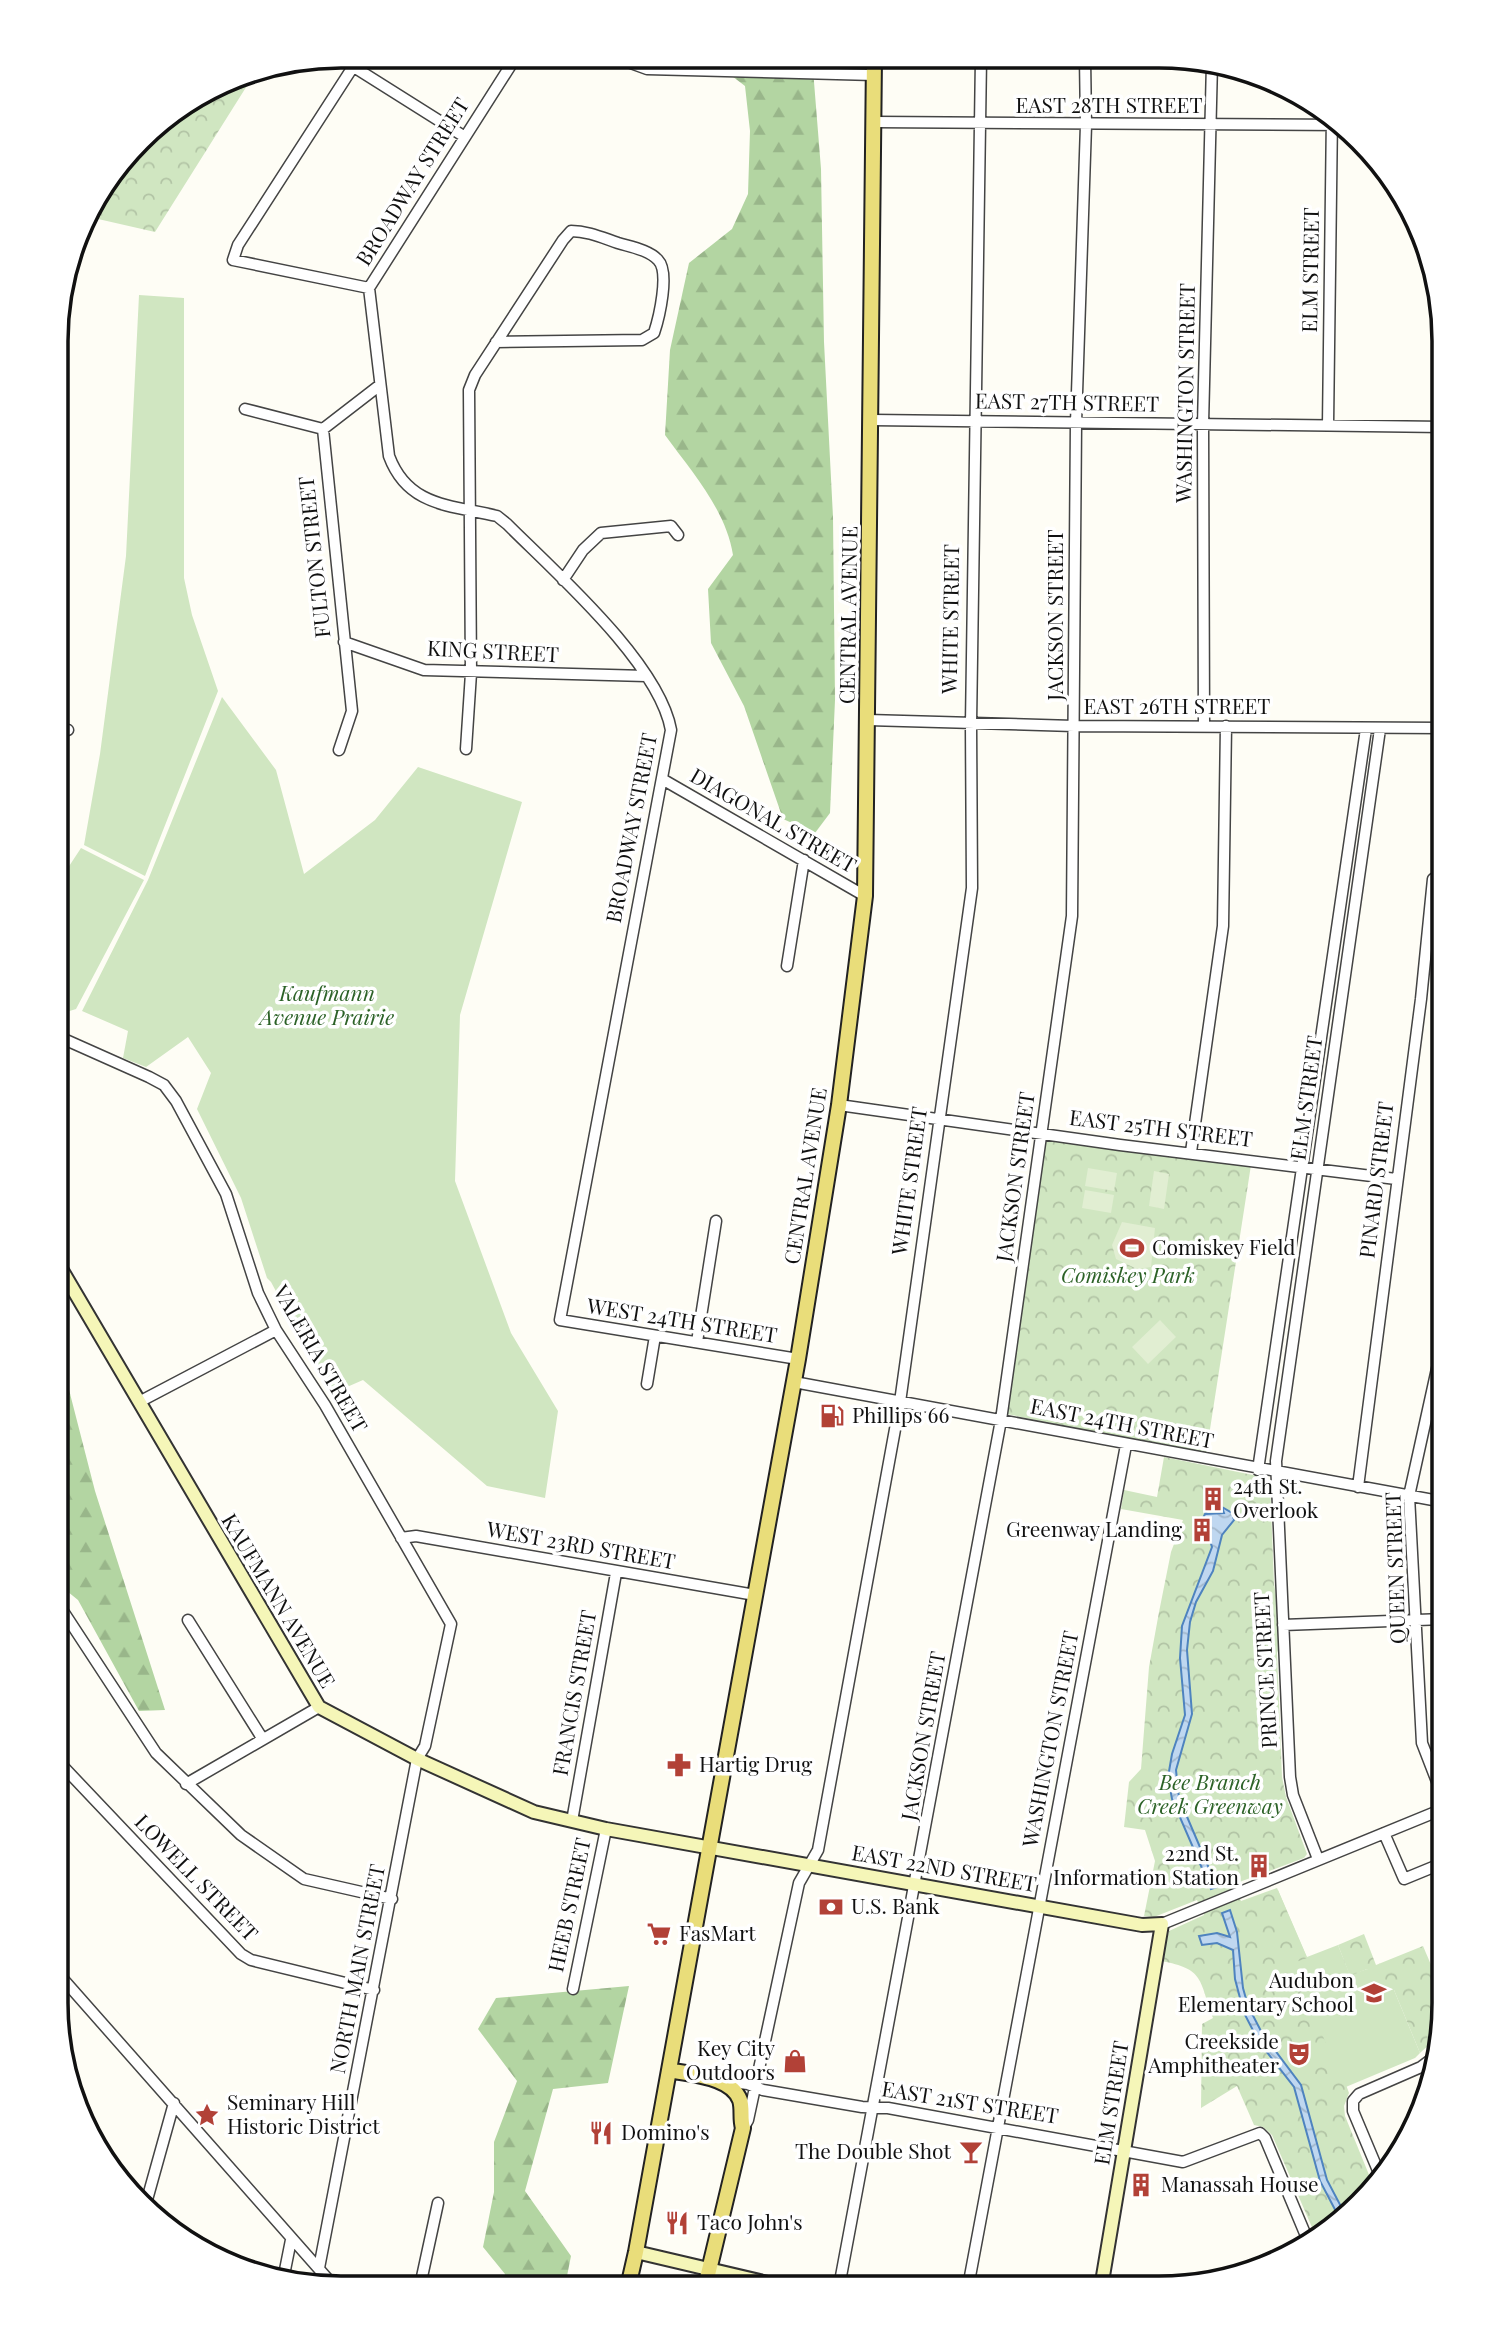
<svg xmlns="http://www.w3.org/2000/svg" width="1500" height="2344" viewBox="0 0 1500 2344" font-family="'Playfair Display',serif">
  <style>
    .grass { fill: #d0e6c1 }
    .forest { fill: url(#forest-firs) }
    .park { fill: url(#park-crowns) }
    .pitch { fill: #e1eed2 }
    .water { fill: url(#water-waves); stroke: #4e83bf; stroke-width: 2 }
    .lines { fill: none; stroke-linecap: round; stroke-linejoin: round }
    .street-casing { stroke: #444; stroke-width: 13 }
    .secondary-casing { stroke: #333; stroke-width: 16 }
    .primary-casing { stroke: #222; stroke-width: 18 }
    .street { stroke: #fff; stroke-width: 10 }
    .secondary { stroke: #f5f6b8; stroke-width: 12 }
    .primary { stroke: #e9dd7a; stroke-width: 14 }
    .labels { text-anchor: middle; stroke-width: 7; stroke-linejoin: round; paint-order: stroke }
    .street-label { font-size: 21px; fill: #111; stroke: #fff }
    .park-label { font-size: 21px; font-style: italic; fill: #2c6227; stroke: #fff }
    .poi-label { font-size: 21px; fill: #111; stroke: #fff; text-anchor: start }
    .rim { fill: none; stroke: #111; stroke-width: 3.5 }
  </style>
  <defs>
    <pattern id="forest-firs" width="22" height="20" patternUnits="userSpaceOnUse" patternTransform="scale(1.75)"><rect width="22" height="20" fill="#b3d5a2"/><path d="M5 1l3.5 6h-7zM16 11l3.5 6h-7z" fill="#99b68a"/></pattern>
    <pattern id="park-crowns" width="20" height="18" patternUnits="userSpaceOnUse" patternTransform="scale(1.75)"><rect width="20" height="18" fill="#d0e6c1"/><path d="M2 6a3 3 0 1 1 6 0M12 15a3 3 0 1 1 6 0" fill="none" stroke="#b2c4a5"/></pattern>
    <pattern id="water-waves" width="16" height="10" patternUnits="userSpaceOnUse" patternTransform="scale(1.75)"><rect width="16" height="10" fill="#bfd7f0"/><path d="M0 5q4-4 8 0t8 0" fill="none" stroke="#a3b8cd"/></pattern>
  </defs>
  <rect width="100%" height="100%" fill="#fefdf5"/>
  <path class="grass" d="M139,295L184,298V578L192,615L218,691L145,876L84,845L100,754L126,556Z
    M222,697L276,770L304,874L375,820L418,767L522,802L460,1015L455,1181L511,1333L558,1411L545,1498L487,1486L363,1380L331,1394L271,1282L267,1278L241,1198L197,1109L211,1073L188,1037L146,1067L123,1058L128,1031L82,1011L148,880Z
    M81,848L144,880L76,1009L57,1015L58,883Z
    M1278,1890L1307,1957L1338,1945L1350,1975L1367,1969L1394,1990L1420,2053L1415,2058L1341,2089L1260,1898Z"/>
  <path class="forest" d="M707,57H812L821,169L824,342L833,517L835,700L830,813L815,833L783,819L744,706L711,643L708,589L733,555C726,510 692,472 665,435L670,350L689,263L732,229L748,194L750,131L745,86Z
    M57,1343L95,1491L165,1710L139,1711L78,1600L57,1583Z
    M629,1986L608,2083L553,2089L525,2191L571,2256L565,2286H504L505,2274L483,2247L494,2192V2142L517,2081L478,2029L496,1998Z"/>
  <path class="park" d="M255,73L155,232L85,216L153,127L232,78Z
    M1042,1134L1251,1165L1206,1455L1002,1413Z
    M1164,1457L1263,1477L1270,1483L1274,1584L1283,1636L1277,1653L1282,1777L1286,1797L1307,1854L1304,1858L1234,1884L1241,1901L1277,1888L1307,1958L1293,1963L1342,2083L1345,2082L1349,2093L1344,2106L1345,2116L1374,2187L1333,2229L1314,2240V2232L1272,2135L1263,2127L1254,2125L1237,2086L1201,2108L1202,2024L1213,2018C1199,1980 1205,1969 1161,1961L1169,1931L1204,1915L1197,1900L1154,1917L1144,1916L1155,1861L1145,1830L1124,1827L1129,1782L1141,1769L1149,1667L1159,1612L1171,1552L1183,1520L1121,1509L1124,1490L1157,1497Z
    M1364,1934L1376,1965L1423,1946C1432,1968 1454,2010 1441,2033C1437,2040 1426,2047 1420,2053L1394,1990L1379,1996L1367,1969L1350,1976L1338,1945Z"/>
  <path class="pitch" d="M1088,1168L1117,1173L1114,1191L1085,1186Z
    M1154,1171L1169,1174L1164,1209L1149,1206Z
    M1085,1190L1114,1195L1111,1213L1082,1208Z
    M1122,1222L1155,1228L1151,1267L1137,1269L1116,1259L1112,1245Z
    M1160,1320L1176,1337L1148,1364L1132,1347Z"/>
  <path class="water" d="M1222,1507L1232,1513L1234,1520L1222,1535L1213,1571L1196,1602L1190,1622L1187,1650L1192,1714L1176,1770L1179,1798L1217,1887L1211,1889L1172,1799L1168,1777L1172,1754L1185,1715L1180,1658L1182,1626L1212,1547L1203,1518L1206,1512L1207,1514L1224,1513Z
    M1230,1910L1237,1932L1243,1988L1248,2006L1262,2033L1301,2085L1327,2180L1346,2216L1341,2221L1320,2181L1294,2087L1259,2042L1244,2013L1235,1979L1233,1950L1217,1943L1202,1945L1199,1936L1217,1933L1230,1937L1222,1913Z"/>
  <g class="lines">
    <g class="street-casing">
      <path id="street" d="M360,56L238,245L233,260L369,288
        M338,57L465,137
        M516,57L369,288L389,456C408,507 451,505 497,516L507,524C555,572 659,663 671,730L560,1320L798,1359
        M614,57L647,69L874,75
        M875,122L1343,125
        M1444,339V502
        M245,409L323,429
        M872,420L1444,427
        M1328,425L1332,115
        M563,580L583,550L601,533L671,526L678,535
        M344,642L424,670L646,676
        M868,720L1074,726L1444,728
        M1204,725L1203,424L1212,63
        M58,729L68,730
        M466,749L471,673L469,390L475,375L563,240L571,231C588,231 603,238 618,243C631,247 649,250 658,260C670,272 659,318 654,333L642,340L496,342
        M339,750L352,711L323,429L380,385
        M662,779L865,896
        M787,966L804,860
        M57,1036L149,1077L164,1085L176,1101L226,1194L258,1293L276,1330L325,1405L451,1624L425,1746L417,1759L319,2268
        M839,1105L1120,1145L1396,1179
        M1191,1152L1223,926L1226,726
        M697,1342L716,1221
        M794,1382L1444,1502
        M647,1384L655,1336
        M139,1402L276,1330
        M1258,1470L1366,729
        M1358,1487L1421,999L1433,879
        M401,1538L416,1536L755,1595
        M57,1602L156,1753L241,1835L304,1879L392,1899
        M188,1620L262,1738
        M1283,1625L1444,1619
        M56,1759L241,1954L251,1960L374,1990
        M186,1784L319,1707
        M1443,1797L1422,1743L1409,1496L1444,1337
        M572,1821L616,1573
        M1384,1833L1404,1879L1443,1863
        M1318,1859L1293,1795L1290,1777L1276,1461L1380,729
        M1162,1924L1443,1809
        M56,1971L334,2286
        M573,1989L606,1829
        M721,2081L748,2084L763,2090L862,2107L888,2108L1183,2162L1260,2133L1265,2138L1309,2243
        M744,2127L748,2120L799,1883L818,1850L900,1402L972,888L971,724L981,58
        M1382,2180L1353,2111V2101L1359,2094L1421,2067L1437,2055
        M145,2207L174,2103
        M283,2280L291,2240
        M420,2286L438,2203
        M839,2287L1001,1420L1072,916L1076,423L1086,125L1085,58
        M968,2287L1126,1445"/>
    </g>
    <g class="secondary-casing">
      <path id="secondary" d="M57,1262L319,1707L417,1759L534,1812L606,1829L1142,1925L1162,1924L1101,2288
        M636,2252L785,2287"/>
    </g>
    <g class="primary-casing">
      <path id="primary" d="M669,2070C691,2075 731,2076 740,2100C743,2109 740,2118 743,2128L705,2287
        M628,2287L636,2252L798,1359L839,1105L865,896L874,58"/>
    </g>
    <use href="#street" class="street"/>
    <use href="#secondary" class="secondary"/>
    <use href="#primary" class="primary"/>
  </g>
  <defs>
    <g id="stadium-bare" transform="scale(1.89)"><path d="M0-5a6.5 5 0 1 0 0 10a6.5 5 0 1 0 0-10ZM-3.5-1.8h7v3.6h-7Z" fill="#b24137" stroke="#fff" stroke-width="2.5" paint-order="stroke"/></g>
    <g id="fuel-bare" transform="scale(1.89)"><path d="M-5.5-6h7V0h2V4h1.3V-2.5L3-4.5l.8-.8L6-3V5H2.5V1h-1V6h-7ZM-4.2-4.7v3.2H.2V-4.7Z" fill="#b24137" stroke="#fff" stroke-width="2.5" paint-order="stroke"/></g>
    <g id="building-bare" transform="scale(1.89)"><path d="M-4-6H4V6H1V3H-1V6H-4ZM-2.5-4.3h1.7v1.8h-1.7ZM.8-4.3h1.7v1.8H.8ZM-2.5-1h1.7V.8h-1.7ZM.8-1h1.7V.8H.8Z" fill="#b24137" stroke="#fff" stroke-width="2.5" paint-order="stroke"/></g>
    <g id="pharmacy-bare" transform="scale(1.89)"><path d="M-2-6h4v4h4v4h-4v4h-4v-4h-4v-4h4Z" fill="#b24137" stroke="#fff" stroke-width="2.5" paint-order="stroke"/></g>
    <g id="bank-bare" transform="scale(1.89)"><path d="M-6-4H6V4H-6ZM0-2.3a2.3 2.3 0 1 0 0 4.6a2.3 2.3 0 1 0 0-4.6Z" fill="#b24137" stroke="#fff" stroke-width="2.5" paint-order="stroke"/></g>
    <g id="supermarket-bare" transform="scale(1.89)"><path d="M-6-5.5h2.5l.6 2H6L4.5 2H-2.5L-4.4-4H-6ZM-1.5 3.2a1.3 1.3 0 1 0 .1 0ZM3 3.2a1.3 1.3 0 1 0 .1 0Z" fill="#b24137" stroke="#fff" stroke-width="2.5" paint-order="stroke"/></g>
    <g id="school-bare" transform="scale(1.89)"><path d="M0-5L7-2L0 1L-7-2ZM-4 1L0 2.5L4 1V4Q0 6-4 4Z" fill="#b24137" stroke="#fff" stroke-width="2.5" paint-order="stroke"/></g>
    <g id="theatre-bare" transform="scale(1.89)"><path d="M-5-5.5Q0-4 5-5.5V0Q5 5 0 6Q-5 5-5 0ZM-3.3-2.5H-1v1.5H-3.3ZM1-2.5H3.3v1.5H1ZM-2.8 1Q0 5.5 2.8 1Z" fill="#b24137" stroke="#fff" stroke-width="2.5" paint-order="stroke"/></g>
    <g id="shop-bare" transform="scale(1.89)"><path d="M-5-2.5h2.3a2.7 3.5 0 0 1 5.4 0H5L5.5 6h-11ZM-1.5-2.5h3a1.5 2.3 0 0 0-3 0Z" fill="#b24137" stroke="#fff" stroke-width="2.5" paint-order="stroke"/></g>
    <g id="sight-bare" transform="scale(1.89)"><path d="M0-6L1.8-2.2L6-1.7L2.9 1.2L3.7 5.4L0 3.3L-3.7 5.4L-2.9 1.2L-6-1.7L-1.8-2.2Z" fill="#b24137" stroke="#fff" stroke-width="2.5" paint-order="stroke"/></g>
    <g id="restaurant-bare" transform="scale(1.89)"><path d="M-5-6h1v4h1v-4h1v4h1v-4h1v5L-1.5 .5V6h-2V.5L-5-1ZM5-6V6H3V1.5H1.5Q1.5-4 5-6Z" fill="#b24137" stroke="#fff" stroke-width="2.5" paint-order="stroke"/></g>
    <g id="bar-bare" transform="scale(1.89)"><path d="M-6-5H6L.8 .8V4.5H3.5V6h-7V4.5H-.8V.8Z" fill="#b24137" stroke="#fff" stroke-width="2.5" paint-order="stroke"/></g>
  </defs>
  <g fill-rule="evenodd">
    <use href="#stadium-bare" x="1132" y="1248"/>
    <use href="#fuel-bare" x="832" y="1416"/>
    <use href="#building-bare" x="1213" y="1499"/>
    <use href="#building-bare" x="1202" y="1530"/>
    <use href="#pharmacy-bare" x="679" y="1765"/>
    <use href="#building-bare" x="1259" y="1866"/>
    <use href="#bank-bare" x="831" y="1907"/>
    <use href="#supermarket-bare" x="659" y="1934"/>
    <use href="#school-bare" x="1374" y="1993"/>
    <use href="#theatre-bare" x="1299" y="2054"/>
    <use href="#shop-bare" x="795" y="2061"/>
    <use href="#sight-bare" x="207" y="2115"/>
    <use href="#restaurant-bare" x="601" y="2133"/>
    <use href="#bar-bare" x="971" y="2152"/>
    <use href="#building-bare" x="1141" y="2185"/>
    <use href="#restaurant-bare" x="677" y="2223"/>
  </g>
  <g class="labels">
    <g class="street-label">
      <text x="1109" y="113">EAST 28TH STREET</text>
      <text transform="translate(413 182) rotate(-58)" y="7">BROADWAY STREET</text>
      <text transform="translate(1311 270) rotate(-89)" y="7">ELM STREET</text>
      <text transform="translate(1186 393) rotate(-89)" y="7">WASHINGTON STREET</text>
      <text transform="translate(1067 403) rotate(1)" y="7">EAST 27TH STREET</text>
      <text transform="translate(315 557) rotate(-96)" y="7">FULTON STREET</text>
      <text transform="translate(849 615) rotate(-89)" y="7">CENTRAL AVENUE</text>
      <text transform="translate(1056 615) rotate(-90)" y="7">JACKSON STREET</text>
      <text transform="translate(951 619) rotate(-89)" y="7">WHITE STREET</text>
      <text transform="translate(493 652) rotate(3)" y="7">KING STREET</text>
      <text x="1177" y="714">EAST 26TH STREET</text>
      <text transform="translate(773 821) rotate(30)" y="7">DIAGONAL STREET</text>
      <text transform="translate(632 828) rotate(-79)" y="7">BROADWAY STREET</text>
      <text transform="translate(1307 1098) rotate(-82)" y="7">ELM STREET</text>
      <text transform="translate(1161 1129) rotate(7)" y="7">EAST 25TH STREET</text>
      <text transform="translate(806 1176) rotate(-81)" y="7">CENTRAL AVENUE</text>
      <text transform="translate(1016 1177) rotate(-82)" y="7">JACKSON STREET</text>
      <text transform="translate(1377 1180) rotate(-83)" y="7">PINARD STREET</text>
      <text transform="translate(910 1181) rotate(-82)" y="7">WHITE STREET</text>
      <text transform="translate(682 1321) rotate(9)" y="7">WEST 24TH STREET</text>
      <text transform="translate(320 1359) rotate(60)" y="7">VALERIA STREET</text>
      <text transform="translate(1122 1424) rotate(11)" y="7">EAST 24TH STREET</text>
      <text transform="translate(581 1546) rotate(10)" y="7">WEST 23RD STREET</text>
      <text transform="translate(1396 1568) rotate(-92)" y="7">QUEEN STREET</text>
      <text transform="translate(278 1601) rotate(59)" y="7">KAUFMANN AVENUE</text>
      <text transform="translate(1266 1670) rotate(-93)" y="7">PRINCE STREET</text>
      <text transform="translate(575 1693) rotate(-80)" y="7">FRANCIS STREET</text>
      <text transform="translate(924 1736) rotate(-80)" y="7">JACKSON STREET</text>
      <text transform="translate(1051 1739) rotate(-79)" y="7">WASHINGTON STREET</text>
      <text transform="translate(944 1869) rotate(10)" y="7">EAST 22ND STREET</text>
      <text transform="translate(196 1878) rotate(46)" y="7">LOWELL STREET</text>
      <text transform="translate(570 1905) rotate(-78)" y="7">HEEB STREET</text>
      <text transform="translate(358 1969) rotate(-79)" y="7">NORTH MAIN STREET</text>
      <text transform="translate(970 2103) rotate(9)" y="7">EAST 21ST STREET</text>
      <text transform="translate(1112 2103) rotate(-81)" y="7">ELM STREET</text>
    </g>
    <g class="park-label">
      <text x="327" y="1001">Kaufmann<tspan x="327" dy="24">Avenue Prairie</tspan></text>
      <text x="1128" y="1283">Comiskey Park</text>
      <text x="1210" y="1790">Bee Branch<tspan x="1210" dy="24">Creek Greenway</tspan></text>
    </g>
    <g class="poi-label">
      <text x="1152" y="1255">Comiskey Field</text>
      <text x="852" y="1423">Phillips 66</text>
      <text x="1233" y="1494">24th St.<tspan x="1233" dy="24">Overlook</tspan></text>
      <text x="1182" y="1537" text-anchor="end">Greenway Landing</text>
      <text x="699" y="1772">Hartig Drug</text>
      <text x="1239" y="1861" text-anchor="end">22nd St.<tspan x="1239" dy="24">Information Station</tspan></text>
      <text x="851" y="1914">U.S. Bank</text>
      <text x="679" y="1941">FasMart</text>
      <text x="1354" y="1988" text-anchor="end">Audubon<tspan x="1354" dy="24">Elementary School</tspan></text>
      <text x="1279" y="2049" text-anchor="end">Creekside<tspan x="1279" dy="24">Amphitheater</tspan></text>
      <text x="775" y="2056" text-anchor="end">Key City<tspan x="775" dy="24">Outdoors</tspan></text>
      <text x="227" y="2110">Seminary Hill<tspan x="227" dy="24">Historic District</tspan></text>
      <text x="621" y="2140">Domino's</text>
      <text x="951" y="2159" text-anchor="end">The Double Shot</text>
      <text x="1161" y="2192">Manassah House</text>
      <text x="697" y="2230">Taco John's</text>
    </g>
  </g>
  <path d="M0 0H1500V2344H0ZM341 68H1159A273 273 0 0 1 1432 341V2003A273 273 0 0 1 1159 2276H341A273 273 0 0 1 68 2003V341A273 273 0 0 1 341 68Z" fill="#fff" fill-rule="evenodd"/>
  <path class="rim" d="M341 68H1159A273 273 0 0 1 1432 341V2003A273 273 0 0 1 1159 2276H341A273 273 0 0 1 68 2003V341A273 273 0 0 1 341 68Z"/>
</svg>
